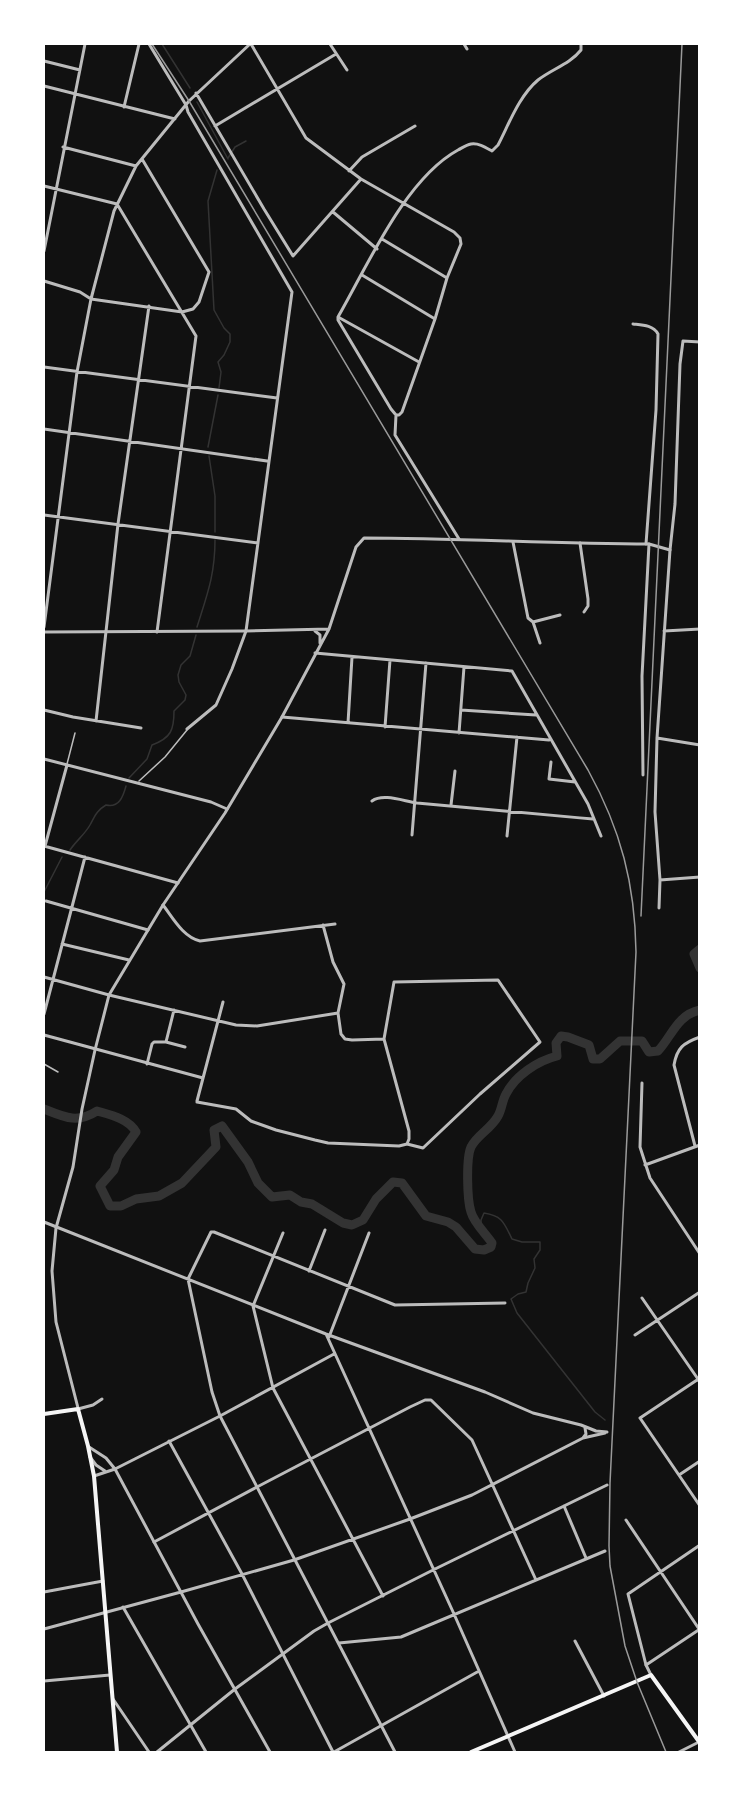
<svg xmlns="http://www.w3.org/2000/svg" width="743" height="1796" viewBox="0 0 743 1796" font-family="Montserrat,sans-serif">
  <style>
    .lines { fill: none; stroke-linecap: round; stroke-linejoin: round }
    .stream { stroke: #333; stroke-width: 1.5 }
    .river { stroke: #333; stroke-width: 9 }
    .service { stroke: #bcbcbc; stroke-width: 1.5 }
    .minor { stroke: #bcbcbc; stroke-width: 3 }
    .tertiary { stroke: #bcbcbc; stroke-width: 3 }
    .secondary { stroke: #f5f5f5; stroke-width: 4 }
    .rail { stroke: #9a9a9a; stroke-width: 1.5 }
  </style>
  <rect width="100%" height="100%" fill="#111"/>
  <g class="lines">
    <path class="stream" d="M162,44L190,88
      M197,102L228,159
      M228,158L235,147L246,141
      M217,170L208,201L214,310L224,328L230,334V342L224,355L218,362L221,372L219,388
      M208,447L218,395
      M209,456L215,496V532
      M197,627C207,595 215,575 215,540
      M129,778L147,759L152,745C171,738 174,730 174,711L185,700L186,695L179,682L178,675L181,665L190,656L196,635
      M70,850C76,841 85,834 90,825C95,816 96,811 106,805C119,808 123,797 126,786
      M44,892L62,857
      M481,1227V1220L484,1213C503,1216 504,1223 512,1239L522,1242H540V1250L534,1259L535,1268L528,1283L526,1292L518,1294L511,1299L517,1313L595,1412L605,1420"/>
    <path class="river" d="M700,949L694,954L700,968
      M44,1109C64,1117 77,1124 97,1111C111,1115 129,1119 136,1132L118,1157L114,1170L100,1186L110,1206H121L136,1199L159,1196L182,1183L216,1147L214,1130L222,1126L248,1162L258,1183L272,1197L290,1195L301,1202L312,1204L343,1223L352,1225L363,1220L376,1199L393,1182L402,1183L426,1216L448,1222L456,1227L475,1249L484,1250L491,1247L492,1243C486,1234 474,1223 471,1212C467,1200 466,1158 471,1147C477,1135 491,1129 498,1116C502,1109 502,1101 506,1094C515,1076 537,1061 557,1056L556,1043L561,1036L568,1037L589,1045L593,1059H600L620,1041H642L649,1052L658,1051C672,1036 677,1015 700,1010"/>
    <path class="service" d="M67,764L75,733
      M139,781L165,757L187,730
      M44,1064L58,1072"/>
    <path class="minor" d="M149,44L186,105L188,112L292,292L246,631L232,669L216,705L187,729
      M251,44L306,138L361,179L454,232L460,238L461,244L447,278L435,319L402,412L399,415H396
      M330,44L347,70
      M464,44L467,49
      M44,61L80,70
      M44,86L175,119
      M196,93L264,209L293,256L361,179
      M124,107L139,44
      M215,126L336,54
      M63,147L136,166
      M349,171L362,157L415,126
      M44,186L117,204L196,336L157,632
      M333,212L377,249
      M382,239L447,278
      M44,251L85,44
      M362,275L435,319
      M44,281L80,292L91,299L182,312L193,309L199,302L209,272L142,159
      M338,317C368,265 405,179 458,150C462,148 466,145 471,144C479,143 485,147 492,151L498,145C509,124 519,96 538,80C552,69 570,64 581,50V44
      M338,317V320L391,409L396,415
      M338,317L419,362
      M633,324C642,325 653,325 658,334L656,410L646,544
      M44,367L277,398
      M396,415L395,435L459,539
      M44,429L267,461
      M44,515L258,543
      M513,542L528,618L533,622L540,643
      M580,543L588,599V606L584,612
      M533,622L560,615
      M44,627L77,372L91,299L114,211L136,166L189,101L250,44
      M664,631L700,629
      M315,653L512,671L588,804L601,836
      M44,710L73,717L141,728
      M461,710L536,715
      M282,717L549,740
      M96,721L118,524L149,306
      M348,723L352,657
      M385,727L390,660
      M459,733L464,667
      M657,738L700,745
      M44,759L211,802L227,809
      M551,762L549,779L575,782
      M643,775L642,676L649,544
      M372,801C383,793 403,801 417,803C475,808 534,814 593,819
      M451,805L455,771
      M412,835L426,663
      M507,836L517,737
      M44,846L178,883
      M45,846L67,765
      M660,880L700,877
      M46,901L148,930
      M163,905C173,918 183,937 200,941L335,924
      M659,908L660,880L655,812L657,738L670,550L675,504L680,364L683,341L700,342
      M323,925L333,962L344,984L338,1013L341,1034L345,1039L352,1040L384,1039
      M62,944L129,960
      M44,977L109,995L236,1025L257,1026L338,1013
      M44,1014L85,857
      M44,1035L203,1078
      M166,1042L174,1010
      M147,1064L152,1044L154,1042H166L185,1047
      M642,1083L640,1147L650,1178L700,1254
      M197,1101L223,1002
      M197,1102L236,1109L251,1121L276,1130L315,1140L328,1143L399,1146L407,1144L423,1148L480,1094L540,1042L498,980L394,982L384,1039L409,1131V1139L407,1144
      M695,1146L674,1065C677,1048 683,1043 700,1037
      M645,1165L700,1145
      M44,1222L326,1334L485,1392L533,1413L581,1425L596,1431L607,1432
      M283,1233L253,1306L273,1388L383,1596
      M309,1271L325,1230
      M642,1298L700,1382
      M326,1334L454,1614L515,1752
      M635,1335L700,1292
      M329,1337L369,1233
      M334,1354L220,1416L212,1392L188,1279L211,1232H214L395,1305L505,1303
      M700,1378L640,1418L700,1506
      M78,1409L93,1405L102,1399
      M583,1438L605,1433
      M169,1441L242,1574L333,1752
      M679,1475L700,1461
      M564,1506L586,1558
      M626,1520L699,1629
      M154,1542L257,1487L410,1407L425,1400H431L472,1440L536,1580
      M44,1592L103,1581
      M181,1592L294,1560L410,1519L472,1495L583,1438L586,1434L585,1428
      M123,1607L206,1752
      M328,1623L433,1570L607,1485
      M575,1641L604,1696
      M339,1643L401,1637L605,1551
      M646,1665L628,1594L700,1545
      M44,1681L110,1675
      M113,1699L149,1752
      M334,1752L479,1671"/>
    <path class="tertiary" d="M315,631L320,635V643
      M44,632L246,631L329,629
      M78,1408L56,1322L52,1271L56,1228L73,1167L82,1109L95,1050L109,995L163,905L225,813L282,717L329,629L356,547L364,538C459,538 554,544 649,544L670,550
      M89,1447L106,1458L115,1469L198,1624L270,1752
      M90,1457L96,1465L105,1471
      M94,1476L115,1469L220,1416L395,1752
      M44,1629L181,1592
      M651,1675L646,1665L700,1629
      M157,1752L235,1689L314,1631L328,1623
      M679,1752L699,1742"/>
    <path class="secondary" d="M44,1414L78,1409L88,1446L94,1476L117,1752
      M471,1752L651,1675L700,1743"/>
    <path class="rail" d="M152,44L189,101L588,770C621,830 635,884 636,952L610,1483L609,1546L610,1566L625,1646L637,1682L666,1752
      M641,916L682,44"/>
  </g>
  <rect width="743" height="1796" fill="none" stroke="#ffffff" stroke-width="90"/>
</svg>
